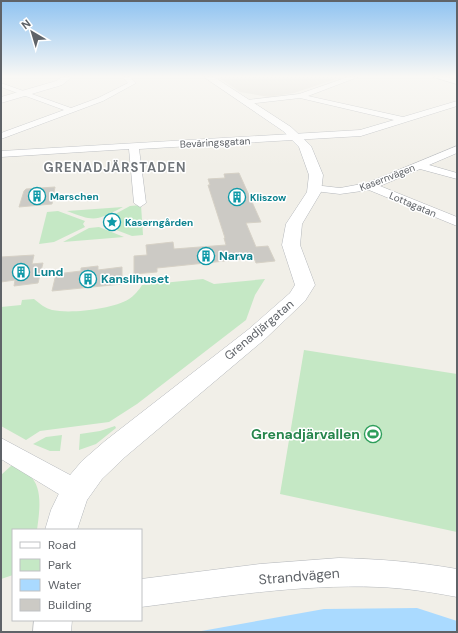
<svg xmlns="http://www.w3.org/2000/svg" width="458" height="633" viewBox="0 0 458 633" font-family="'DM Sans',sans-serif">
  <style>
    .education { fill: #e1ded6 }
    .green { fill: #c5e8c5 }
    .water { fill: #aadaff }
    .building { fill: #cccac5; stroke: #d6d1c6 }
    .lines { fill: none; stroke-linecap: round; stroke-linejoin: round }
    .minor-casing { stroke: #b5b8bc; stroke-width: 1 }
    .tertiary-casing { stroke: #b5b8bc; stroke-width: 1 }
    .minor { fill: #fff; fill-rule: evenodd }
    .tertiary { fill: #fff; fill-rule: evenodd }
    .labels { text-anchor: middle; stroke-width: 3; stroke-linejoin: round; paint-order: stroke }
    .far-street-label { font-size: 10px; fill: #5f6368; stroke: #fff }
    .far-culture-label { font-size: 10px; font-weight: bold; fill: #0d838f; stroke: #fff; text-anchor: start }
    .culture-label { font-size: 12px; font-weight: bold; fill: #0d838f; stroke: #fff; text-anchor: start }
    .street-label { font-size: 12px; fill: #5f6368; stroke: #fff }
    .far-district-label { font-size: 13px; font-weight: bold; letter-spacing: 1px; fill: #70757a; stroke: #fff }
    .near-leisure-label { font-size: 14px; font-weight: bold; fill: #27864d; stroke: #fff; text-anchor: end }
    .near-street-label { font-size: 14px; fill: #5f6368; stroke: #fff }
  </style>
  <rect width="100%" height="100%" fill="#f1efe8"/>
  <path class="education" d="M218,77H342L294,93L269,97L240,92Z"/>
  <path class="green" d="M141,205L143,235L132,236L103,225L104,220L130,206Z
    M123,207C96,221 95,222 67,211Z
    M58,211L85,221L83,224L85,227L54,242L39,244L47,212Z
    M99,227L124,237L63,242L89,228Z
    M203,279L214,284L265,279L255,295L246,320L137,404L109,422L40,431L26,440L1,426V307L21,305L22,300L34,299C40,304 45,308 52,310C71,314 113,309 129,299C134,296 139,290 142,285Z
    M304,350L457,374V532L280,494Z
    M115,426L116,428L96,444L79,450L80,434L100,431Z
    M62,435L60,451H50L33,444L46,437Z
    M12,465C17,468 24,471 29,475C44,487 39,514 37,530H13V575L1,579V475Z"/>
  <path class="water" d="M417,608L457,621V632H196L324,609Z"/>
  <path class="building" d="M239,173L261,222L246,223L256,247L268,246L275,261L256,263L254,258L157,268V272L134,274V256L147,255L146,245L173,242L174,249L226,245L224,238H225L208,185H210L208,179L225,178L224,174Z
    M55,187L52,204L19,207L24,191L26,189Z
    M34,255L32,264L43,263L38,283L14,286L15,280L1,282V257Z
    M98,266V270L122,267V284L52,291L56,274L81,271V268Z"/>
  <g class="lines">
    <g class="minor-casing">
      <path id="minor" d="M123,77H130L136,83L103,101L1,139V133L64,110L1,87V83L71,108L98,98L128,83Z
        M348,77H358L308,96L403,117L457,101V106L361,136L139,149L146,203L140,207L134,203L129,149L1,157V151L360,130L394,120L300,98L247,104L243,102L247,100L299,94Z
        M433,77H446L457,80V84Z
        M457,146V153L429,165L457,173V179L420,169L380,186L457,217V226L369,190L340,194L314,191L308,188L314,185L340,188L367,183Z
        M1,438L85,483L88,491L85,499L76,502L67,499L1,459Z
        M339,558C379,559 417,562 457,569V597C431,592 405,588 378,587C299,584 220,597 141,607V579L260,564Z"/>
    </g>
    <g class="tertiary-casing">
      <path id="tertiary" d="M62,77H72L62,85L1,103V97L56,81Z
        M204,77H214L291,127L311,146L323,175L321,192L302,224L300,245L315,285L305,301L265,339L125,457L102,479L87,500L77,530H45L51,510L65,481L82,461L105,441L249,329L290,293L295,285L282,245L286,224L307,192L309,175L299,147L283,131Z
        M34,620H72L71,632H33Z"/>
    </g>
    <use href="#minor" class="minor"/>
    <use href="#tertiary" class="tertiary"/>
  </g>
  <linearGradient id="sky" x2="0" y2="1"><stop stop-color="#8fc3f1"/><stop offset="0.46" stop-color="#f9f8f5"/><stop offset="1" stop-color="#f9f8f5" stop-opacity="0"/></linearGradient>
  <rect width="458" height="166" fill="url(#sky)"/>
  <defs>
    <g id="building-ring" transform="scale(0.9)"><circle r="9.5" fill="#fff" stroke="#0f9aa8" stroke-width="1.5"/><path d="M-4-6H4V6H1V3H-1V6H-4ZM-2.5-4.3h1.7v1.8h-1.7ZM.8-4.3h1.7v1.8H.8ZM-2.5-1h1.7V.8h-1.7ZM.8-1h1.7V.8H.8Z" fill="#0f9aa8"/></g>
    <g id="sight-ring" transform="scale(0.9)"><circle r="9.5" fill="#fff" stroke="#0f9aa8" stroke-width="1.5"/><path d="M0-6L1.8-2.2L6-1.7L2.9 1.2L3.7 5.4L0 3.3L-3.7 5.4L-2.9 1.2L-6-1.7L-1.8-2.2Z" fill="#0f9aa8"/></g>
    <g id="stadium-ring" transform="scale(0.9)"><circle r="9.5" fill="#fff" stroke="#2e9e5b" stroke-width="1.5"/><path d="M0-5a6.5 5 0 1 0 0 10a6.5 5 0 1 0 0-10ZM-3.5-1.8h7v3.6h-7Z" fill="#2e9e5b"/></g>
  </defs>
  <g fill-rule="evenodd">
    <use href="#building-ring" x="37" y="196"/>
    <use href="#building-ring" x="237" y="197"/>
    <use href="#sight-ring" x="112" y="222"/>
    <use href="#building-ring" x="206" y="256"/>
    <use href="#building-ring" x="21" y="272"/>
    <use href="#building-ring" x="88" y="279"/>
    <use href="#stadium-ring" x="373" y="434"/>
  </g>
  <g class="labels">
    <g class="far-street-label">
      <text transform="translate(215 142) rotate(-3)" y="4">Beväringsgatan</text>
      <text transform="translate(387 177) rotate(-21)" y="4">Kasernvägen</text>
      <text transform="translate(413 204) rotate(23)" y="4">Lottagatan</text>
    </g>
    <g class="far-culture-label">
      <text x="50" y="200">Marschen</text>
      <text x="250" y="201">Kliszow</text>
      <text x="125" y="226">Kaserngården</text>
    </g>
    <g class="culture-label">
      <text x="219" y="260">Narva</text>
      <text x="34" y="276">Lund</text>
      <text x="101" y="283">Kanslihuset</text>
    </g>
    <g class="street-label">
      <text transform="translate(259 330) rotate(-40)" y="4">Grenadjärgatan</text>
    </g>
    <g class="far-district-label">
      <text x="115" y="172">GRENADJÄRSTADEN</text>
    </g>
    <g class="near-leisure-label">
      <text x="360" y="439">Grenadjärvallen</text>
    </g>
    <g class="near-street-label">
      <text transform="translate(299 576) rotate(-5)" y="5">Strandvägen</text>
    </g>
  </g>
  <rect width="458" height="633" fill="none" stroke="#5f6368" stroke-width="4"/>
  <rect x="12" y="529" width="130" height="92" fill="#ffffff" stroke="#bfc1c3"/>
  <rect x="20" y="542" width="20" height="6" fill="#ffffff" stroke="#bfc1c3"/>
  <text x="48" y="549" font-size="12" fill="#5f6368">Road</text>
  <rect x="20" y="559" width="20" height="12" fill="#c5e8c5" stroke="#bfc1c3"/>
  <text x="48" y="569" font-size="12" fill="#5f6368">Park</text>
  <rect x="20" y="579" width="20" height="12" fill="#aadaff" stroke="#bfc1c3"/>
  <text x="48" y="589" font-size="12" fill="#5f6368">Water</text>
  <rect x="20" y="599" width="20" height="12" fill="#cccac5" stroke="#bfc1c3"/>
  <text x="48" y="609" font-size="12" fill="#5f6368">Building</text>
  <g transform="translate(32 32) rotate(322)" stroke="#ffffff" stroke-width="3" paint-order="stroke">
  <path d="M0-3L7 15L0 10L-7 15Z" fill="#5f6368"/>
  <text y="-6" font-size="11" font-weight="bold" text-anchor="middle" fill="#5f6368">N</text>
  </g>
</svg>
